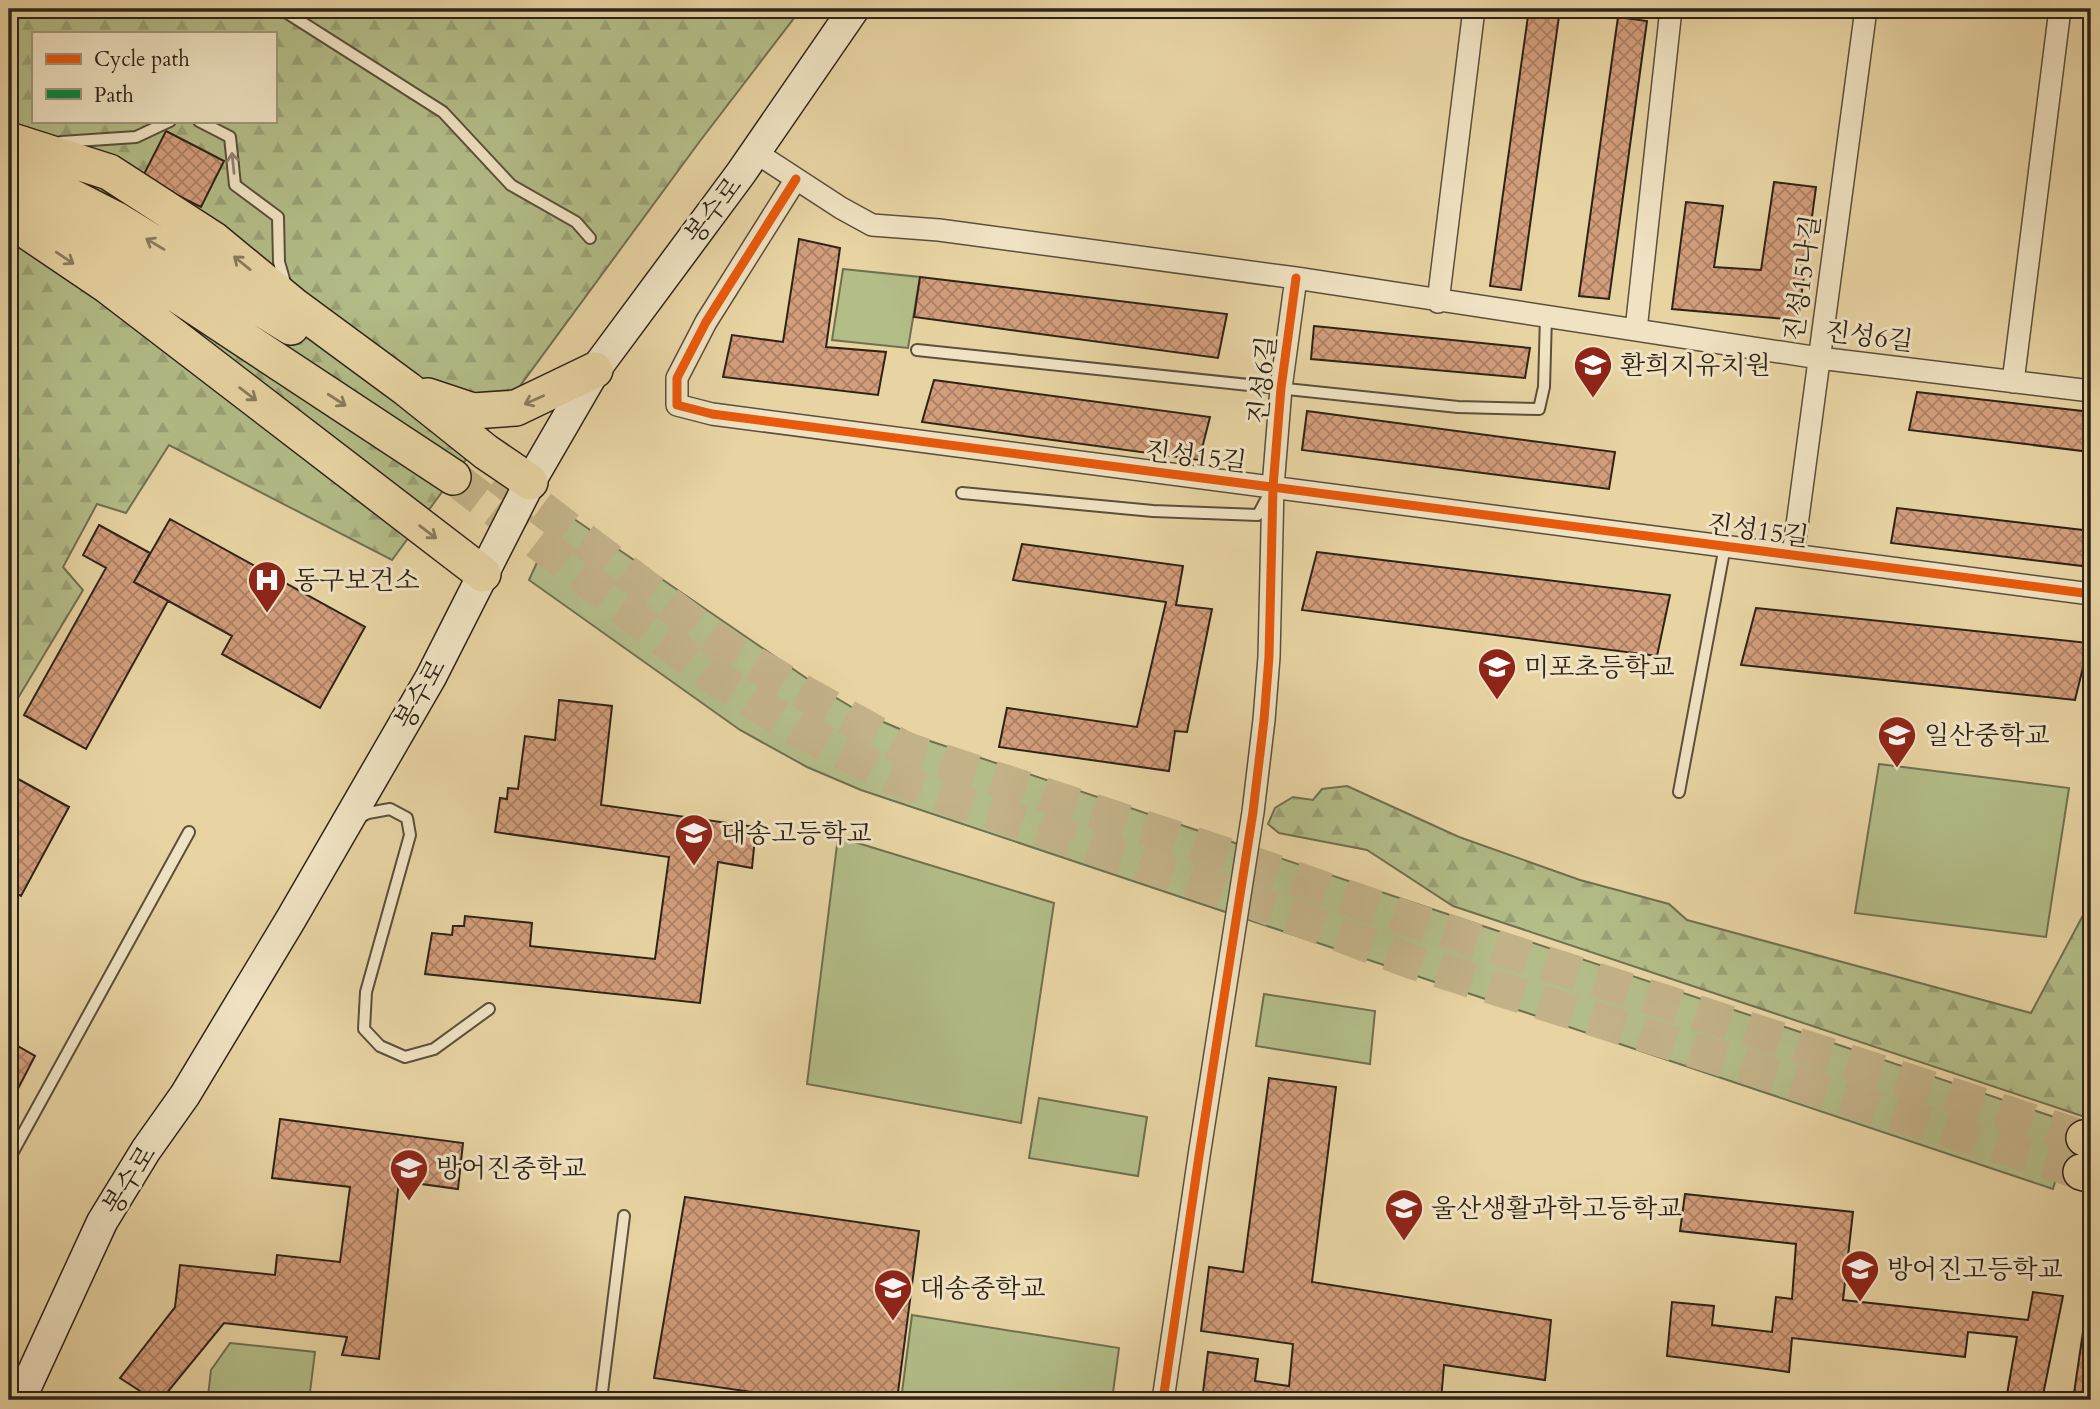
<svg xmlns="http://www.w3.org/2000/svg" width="2100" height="1409" viewBox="0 0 2100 1409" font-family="Cardo,'Noto Serif KR',serif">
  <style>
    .green { fill: #b3bd88; stroke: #707050; stroke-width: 2 }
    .forest { fill: url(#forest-firs); stroke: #707050; stroke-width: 2; fill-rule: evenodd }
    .building { fill: url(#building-cross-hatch); stroke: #2e2318; stroke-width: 2 }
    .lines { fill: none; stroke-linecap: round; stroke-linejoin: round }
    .trunk-tunnel { stroke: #c3b187; stroke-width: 35; stroke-dasharray: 35 18; stroke-linecap: butt }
    .service-casing { stroke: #5c4f3b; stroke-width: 14 }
    .minor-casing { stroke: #5c4f3b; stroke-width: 24 }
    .secondary-casing { stroke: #2e2318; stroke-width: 33 }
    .trunk-casing { stroke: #2e2318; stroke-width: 38 }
    .service { stroke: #f0e3c3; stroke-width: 10 }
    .minor { stroke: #f0e3c3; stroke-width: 21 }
    .secondary { stroke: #f0e3c3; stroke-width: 30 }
    .trunk { stroke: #e8d4a3; stroke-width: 35 }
    .quiet { stroke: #00873e; stroke-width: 7; stroke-dasharray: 14 7; stroke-linecap: butt }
    .cycleway-casing { stroke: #f0e3c3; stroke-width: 13 }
    .cycleway { stroke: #e8590c; stroke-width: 9 }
    .oneway { stroke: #8f836e }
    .oneway2 { stroke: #8b7c5e }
    .labels { text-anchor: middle; stroke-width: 6; stroke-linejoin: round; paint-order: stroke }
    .street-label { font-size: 26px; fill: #2e2318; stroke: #f0e3c3 }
    .poi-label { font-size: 26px; fill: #2e2318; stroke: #f0e3c3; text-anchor: start }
  </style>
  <defs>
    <pattern id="forest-firs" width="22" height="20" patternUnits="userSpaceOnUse" patternTransform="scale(1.75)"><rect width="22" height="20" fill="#b3bd88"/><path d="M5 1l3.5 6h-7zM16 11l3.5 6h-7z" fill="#9aa275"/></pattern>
    <pattern id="building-cross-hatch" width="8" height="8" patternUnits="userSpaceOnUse" patternTransform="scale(1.75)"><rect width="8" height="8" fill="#d39e7b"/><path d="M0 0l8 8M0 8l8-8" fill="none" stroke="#ac8064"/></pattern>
  </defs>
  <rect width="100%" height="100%" fill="#e8d4a3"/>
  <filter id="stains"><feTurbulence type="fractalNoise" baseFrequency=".00286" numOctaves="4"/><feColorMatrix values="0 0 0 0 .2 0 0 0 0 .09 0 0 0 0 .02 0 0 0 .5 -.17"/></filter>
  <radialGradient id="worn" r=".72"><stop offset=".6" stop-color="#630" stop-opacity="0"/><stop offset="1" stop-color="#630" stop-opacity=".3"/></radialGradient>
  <path class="green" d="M843,269L920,277L908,348L832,340Z
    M561,510L828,693L860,712L921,738L2072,1123L2053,1189L861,790L807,767L740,730L529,580Z
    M1879,764L2069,788L2046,937L1855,913Z
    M838,837L1054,903L1021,1123L807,1084Z
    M1264,994L1375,1011L1370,1064L1256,1046Z
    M1039,1098L1147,1117L1138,1176L1029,1158Z
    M912,1315L1119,1348L1112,1400H901Z
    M230,1343L315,1352L309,1400H248L208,1396L211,1370Z"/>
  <path class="forest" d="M9,9H801L700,141L392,560L169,445L126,513L97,504L63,567L83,590L9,713ZM33,33H275V121H33Z
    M1347,786L1459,837L1580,880L1669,904L1687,920L2031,1013L2088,906L2091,875V1040L2087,1052L2091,1053V1119L1453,906L1367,850L1279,833L1268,824L1275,808L1293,797L1313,800L1322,789Z"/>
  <path class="building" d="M1529,9H1560L1521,290L1490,286Z
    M1618,17L1647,21L1609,299L1579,296Z
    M166,131L224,161L201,207L142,178Z
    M1774,182L1816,187L1798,320L1672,309L1686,202L1723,206L1714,267L1761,270Z
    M799,239L840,248L826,347L886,352L878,395L723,377L732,335L783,342Z
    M920,277L1227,314L1218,358L914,317Z
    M1314,326L1530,348L1525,378L1311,359Z
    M934,380L1210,417L1199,460L922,422Z
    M1917,392L2091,412V452L1909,430Z
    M1307,411L1615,452L1609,489L1302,450Z
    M1897,508L2091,531V567L1891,543Z
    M170,519L365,627L320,708L222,654L232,636L134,582Z
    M99,525L150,553L134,582L168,601L86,749L24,715L106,568L83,555Z
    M1022,544L1183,566L1176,605L1212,609L1187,732L1175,731L1169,771L999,747L1007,708L1137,727L1166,602L1013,580Z
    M1317,552L1670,595L1657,656L1302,610Z
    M1756,608L2089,643L2075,700L1741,665Z
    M559,700L612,706L601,805L756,827L752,868L718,862L700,1003L425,974L432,933L452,935L453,926H464L465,916L532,923L530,946L655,959L669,857L495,832L500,798L507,799L508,788L518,789L525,736L555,740Z
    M9,774L69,807L21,896L9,890Z
    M9,1041L35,1056L9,1106Z
    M1269,1078L1336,1087L1312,1282L1551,1320L1545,1380L1444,1365L1441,1400H1202L1208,1352L1258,1359L1255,1381L1289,1386L1293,1344L1201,1331L1209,1267L1243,1272Z
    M280,1119L463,1143L458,1189L399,1181L379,1359L342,1355L347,1337L224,1323L161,1400H154L120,1378L175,1307L180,1265L275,1275L277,1255L340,1262L350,1187L272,1178Z
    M1685,1194L1853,1212L1843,1300L2028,1320L2033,1292L2063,1296L2042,1400H2006L2017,1337L1968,1332L1965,1357L1792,1338L1789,1372L1667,1356L1672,1302L1714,1306L1712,1325L1772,1332L1776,1297L1792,1299L1796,1244L1680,1231Z
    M685,1197L919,1231L897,1400H808L654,1378Z
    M2089,1291L2091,1292V1400H2073Z"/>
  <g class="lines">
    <path class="trunk-tunnel" d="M498,476L724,646L806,694L905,749L1248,862L1415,921L2084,1138
      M453,477L709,674L797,729L893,778L1242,898L1413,962L2081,1172"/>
    <g class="service-casing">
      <path id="service" d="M281,9L443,112L511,185L576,222L590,238
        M199,121L230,137L235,185L278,217L279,262L286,286
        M61,142L136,137L170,121
        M917,350L1458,407L1539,409L1544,387L1546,316
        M962,493L1153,511L1258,515L1268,496
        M2090,722L2091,713
        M1679,792L1725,546
        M359,818L368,813L390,809L407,818L410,835L366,992L364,1029L380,1046L405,1057L434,1049L489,1009
        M9,1159L189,832
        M601,1400L624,1216"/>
    </g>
    <g class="minor-casing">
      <path id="minor" d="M755,152L841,208L872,225L939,230L1296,278L1819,358L2091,391
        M796,179L706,322L677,378V405L712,414L2091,594
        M1438,302L1474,9
        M1636,330L1671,9
        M2013,382L2060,9
        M1793,555L1866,9
        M1163,1400L1199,1156L1253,812L1264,720L1269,657L1273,487L1281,388L1296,278"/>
    </g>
    <g class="secondary-casing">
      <path id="secondary" d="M20,1400L102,1222L146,1150L185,1095L291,919L431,677L530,482L595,370L741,173L854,9"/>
    </g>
    <g class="trunk-casing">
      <path id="trunk" d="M9,140L109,172L214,240L293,305L407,389L486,452L530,482
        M9,165L115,219L291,327
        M9,196L103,246L453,477
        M9,219L108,286L483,574
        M428,396L473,411L516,408L595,370
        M2084,1138L2091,1140
        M2081,1172L2091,1175"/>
    </g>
    <use href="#service" class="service"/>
    <use href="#minor" class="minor"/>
    <use href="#secondary" class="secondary"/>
    <use href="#trunk" class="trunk"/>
    <path class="quiet" d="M9,435L14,438L16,462L9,488"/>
    <g class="cycleway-casing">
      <path id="cycleway" d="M796,179L706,322L677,378V405L712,414L2091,594
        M1163,1400L1199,1156L1253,812L1264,720L1269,657L1273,487L1281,388L1296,278"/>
    </g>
    <use href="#cycleway" class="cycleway"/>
  </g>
  <defs><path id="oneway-shaft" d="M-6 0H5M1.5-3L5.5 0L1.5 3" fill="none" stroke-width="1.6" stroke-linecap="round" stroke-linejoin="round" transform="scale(1.75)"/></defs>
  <use class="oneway" href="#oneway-shaft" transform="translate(233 163) rotate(-96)"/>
  <g class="oneway2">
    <use href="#oneway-shaft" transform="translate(155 244) rotate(-149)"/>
    <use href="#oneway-shaft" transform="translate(65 258) rotate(34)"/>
    <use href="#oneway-shaft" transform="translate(242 263) rotate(-141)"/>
    <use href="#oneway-shaft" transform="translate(248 394) rotate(37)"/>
    <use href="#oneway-shaft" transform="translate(337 400) rotate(33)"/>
    <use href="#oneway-shaft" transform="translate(534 400) rotate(156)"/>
    <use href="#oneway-shaft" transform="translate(428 532) rotate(37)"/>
  </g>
  <defs>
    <g id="school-pin" transform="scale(2.0125)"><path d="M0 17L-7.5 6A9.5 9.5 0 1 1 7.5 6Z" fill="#8f2418" stroke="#f0e3c3"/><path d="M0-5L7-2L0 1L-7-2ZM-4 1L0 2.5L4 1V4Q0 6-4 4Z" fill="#fff"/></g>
    <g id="hospital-pin" transform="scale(2.0125)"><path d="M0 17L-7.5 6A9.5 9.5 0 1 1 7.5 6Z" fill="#8f2418" stroke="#f0e3c3"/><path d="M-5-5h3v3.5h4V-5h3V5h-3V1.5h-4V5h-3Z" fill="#fff"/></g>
  </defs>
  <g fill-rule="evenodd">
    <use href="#school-pin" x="1593" y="365"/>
    <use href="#hospital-pin" x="267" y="580"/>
    <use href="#school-pin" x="1497" y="667"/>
    <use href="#school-pin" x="1897" y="735"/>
    <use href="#school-pin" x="694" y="833"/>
    <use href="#school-pin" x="409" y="1168"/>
    <use href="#school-pin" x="1404" y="1208"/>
    <use href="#school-pin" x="1860" y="1269"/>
    <use href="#school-pin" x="893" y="1288"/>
  </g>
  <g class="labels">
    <g class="street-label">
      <text transform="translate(713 210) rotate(-53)" y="9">봉수로</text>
      <text transform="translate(1802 278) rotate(-82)" y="9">진성15나길</text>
      <text transform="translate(1869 336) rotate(7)" y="9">진성6길</text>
      <text transform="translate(1262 380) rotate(-84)" y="9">진성6길</text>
      <text transform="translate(1196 456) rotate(7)" y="9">진성15길</text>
      <text transform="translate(1758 530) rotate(8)" y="9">진성15길</text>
      <text transform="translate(420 694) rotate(-61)" y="9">봉수로</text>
      <text transform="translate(129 1180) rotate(-58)" y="9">봉수로</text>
    </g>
    <g class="poi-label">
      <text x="1620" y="374">환희지유치원</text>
      <text x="294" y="589">동구보건소</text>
      <text x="1524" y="676">미포초등학교</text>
      <text x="1924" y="744">일산중학교</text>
      <text x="721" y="842">대송고등학교</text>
      <text x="436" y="1177">방어진중학교</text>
      <text x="1431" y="1217">울산생활과학고등학교</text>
      <text x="1887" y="1278">방어진고등학교</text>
      <text x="920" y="1297">대송중학교</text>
    </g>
  </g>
  <rect width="2100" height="1409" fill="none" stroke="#e8d4a3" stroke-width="35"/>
  <rect x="10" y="10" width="2079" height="1388" fill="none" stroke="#2e2318" stroke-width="3.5"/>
  <rect x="18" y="18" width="2065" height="1374" fill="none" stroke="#2e2318" stroke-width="2"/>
  <rect x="32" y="32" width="245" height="91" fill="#f0e3c3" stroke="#a2967f" stroke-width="2"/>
  <rect x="46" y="54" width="35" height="10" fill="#e8590c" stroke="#a2967f" stroke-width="2"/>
  <text x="94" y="66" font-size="21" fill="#2e2318">Cycle path</text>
  <rect x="46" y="89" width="35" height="10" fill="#00873e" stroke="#a2967f" stroke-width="2"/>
  <text x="94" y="102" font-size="21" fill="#2e2318">Path</text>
  <rect width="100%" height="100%" filter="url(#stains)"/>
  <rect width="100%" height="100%" fill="url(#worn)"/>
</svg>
